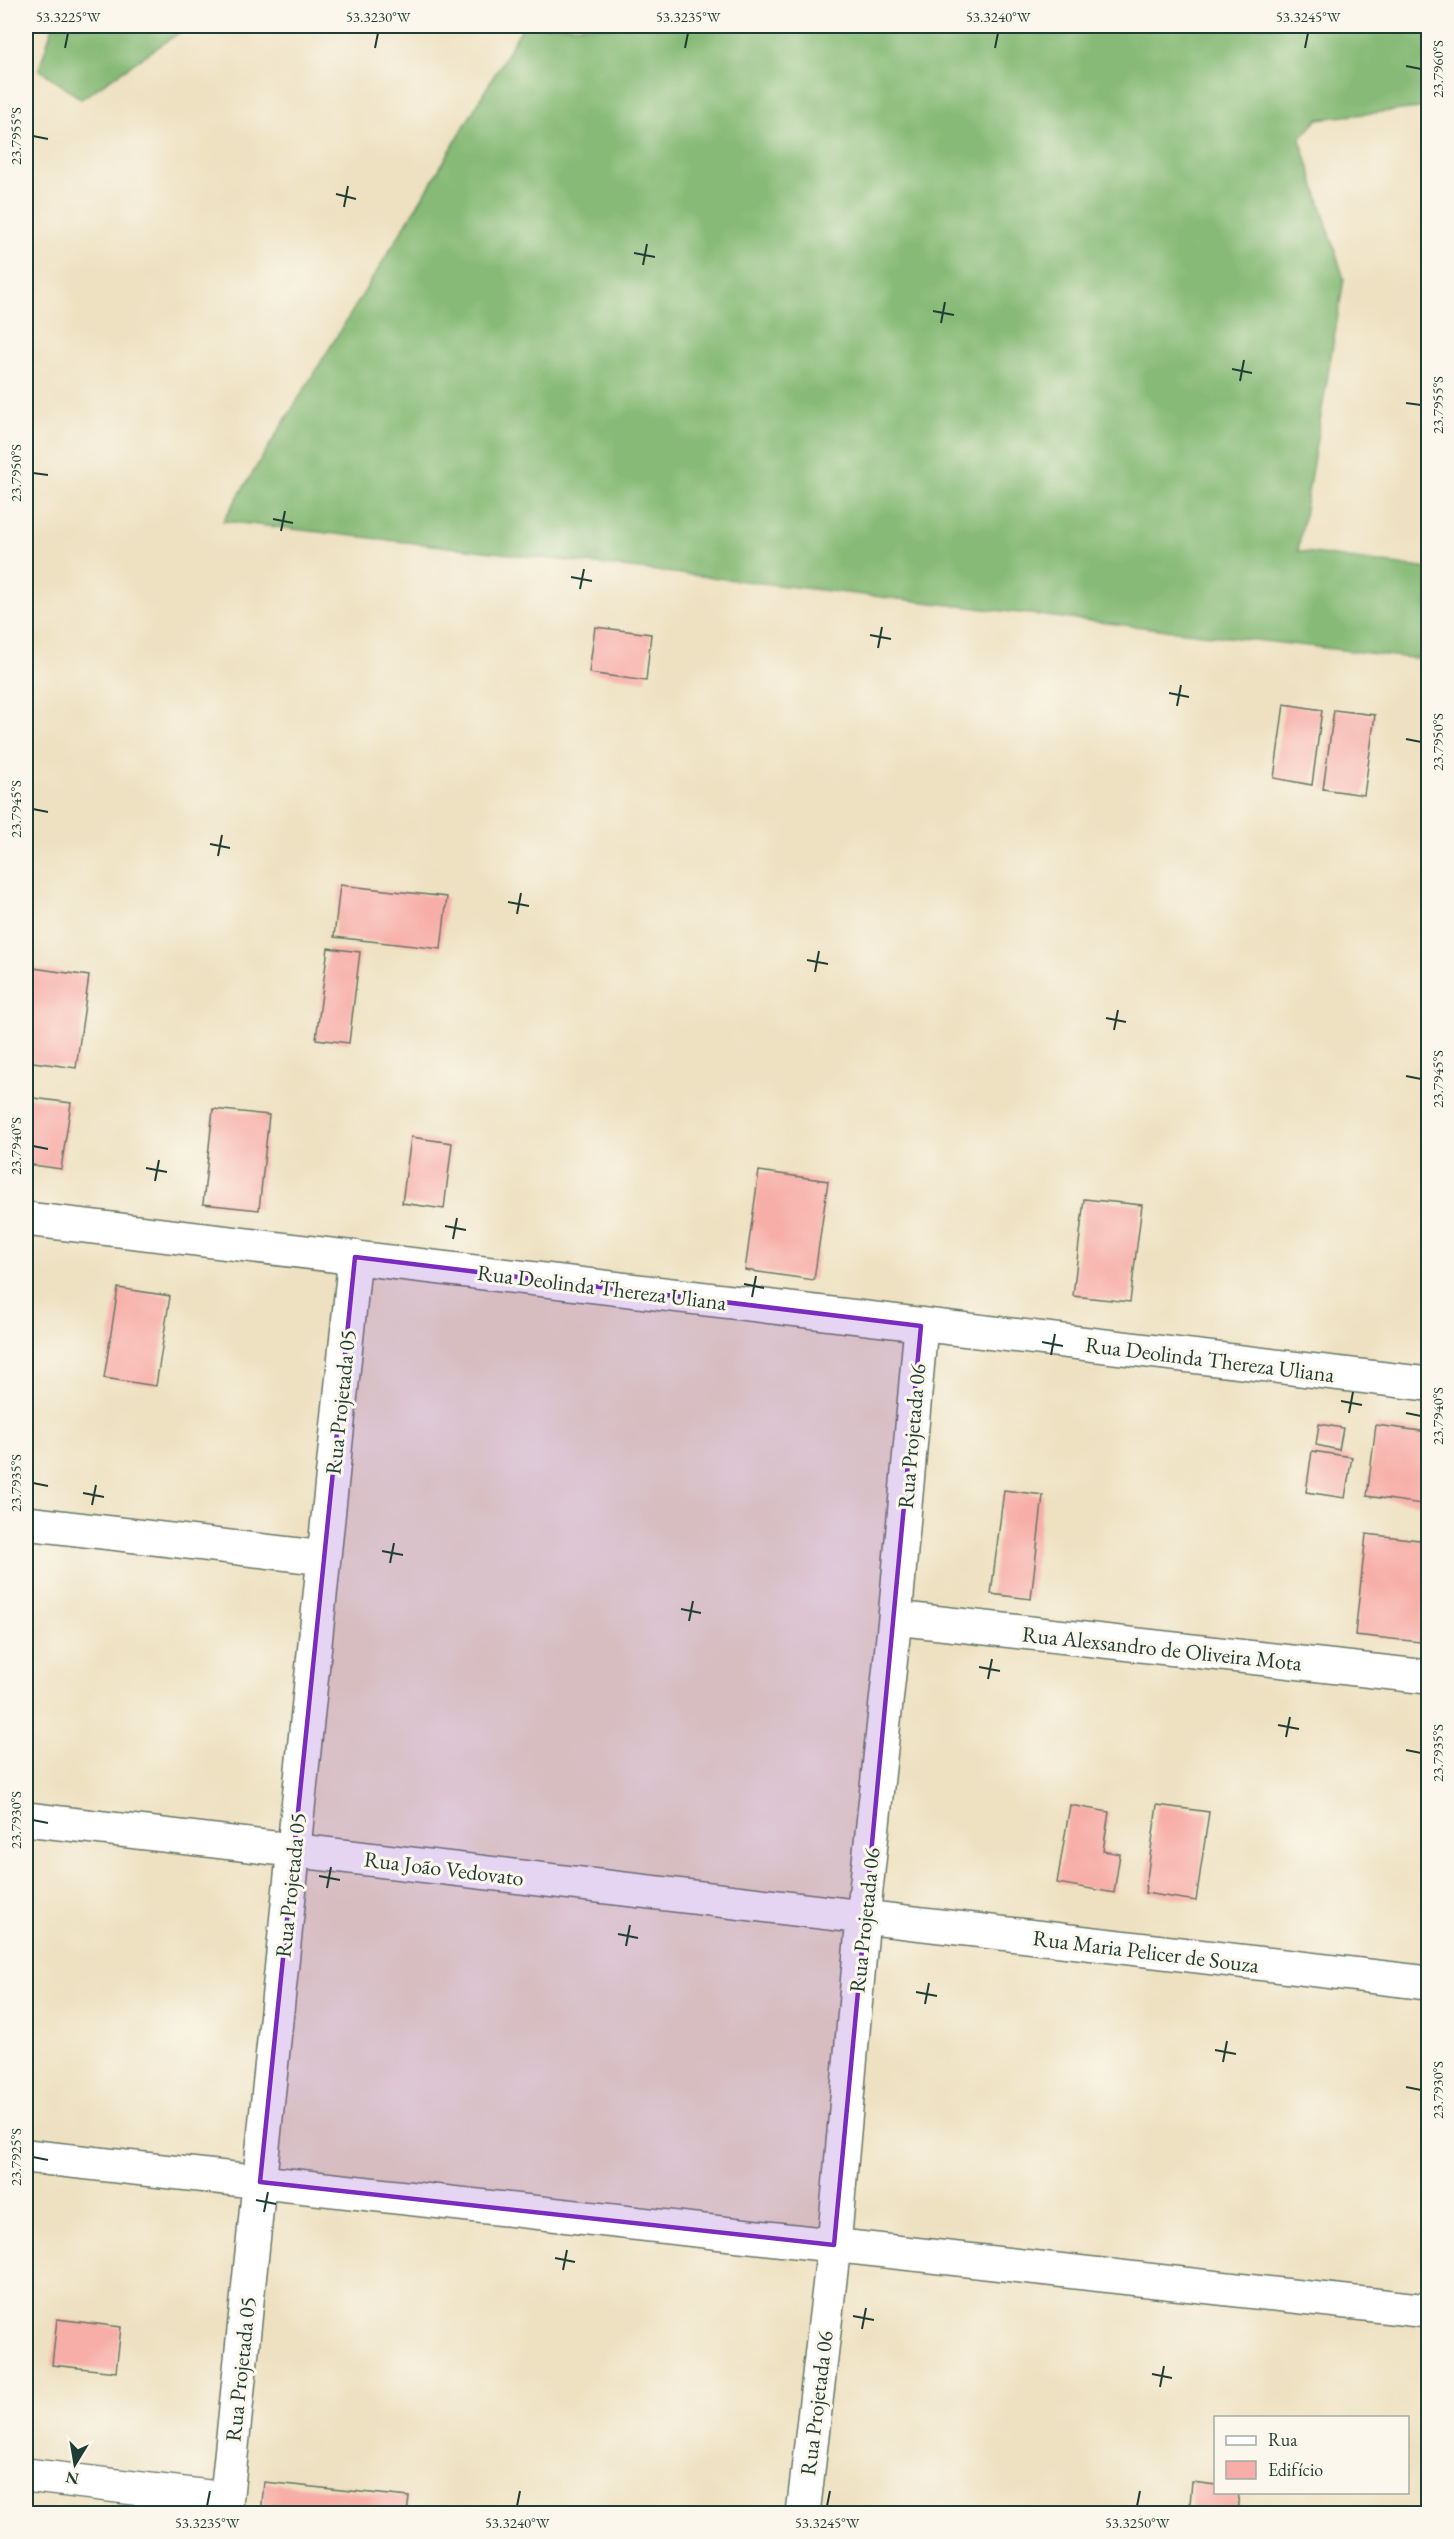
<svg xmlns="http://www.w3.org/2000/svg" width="1454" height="2539" viewBox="0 0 1454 2539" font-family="'EB Garamond',serif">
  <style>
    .forest { fill: #86ba76; stroke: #527c55; stroke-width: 1.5 }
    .building { fill: #f7aea8 }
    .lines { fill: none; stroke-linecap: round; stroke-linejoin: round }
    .minor-casing { stroke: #677665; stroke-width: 36 }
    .minor { stroke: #fff; stroke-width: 33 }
    .marked { fill: #7b2cbf; fill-opacity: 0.2; stroke: #7b2cbf; stroke-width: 4.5; stroke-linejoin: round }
    .ticks { fill: none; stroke: #1f3d34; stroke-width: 2 }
    .labels { text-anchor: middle; stroke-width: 6; stroke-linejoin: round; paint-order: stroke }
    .street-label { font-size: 22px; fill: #1f3d34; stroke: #fbf7ec }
    .neatline { fill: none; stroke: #1f3d34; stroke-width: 2 }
    .ticks-label { font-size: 15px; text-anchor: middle; fill: #1f3d34 }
  </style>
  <rect width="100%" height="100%" fill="#fbf7ec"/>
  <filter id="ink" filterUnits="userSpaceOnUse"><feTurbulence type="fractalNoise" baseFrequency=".0167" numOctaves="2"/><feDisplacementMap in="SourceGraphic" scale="12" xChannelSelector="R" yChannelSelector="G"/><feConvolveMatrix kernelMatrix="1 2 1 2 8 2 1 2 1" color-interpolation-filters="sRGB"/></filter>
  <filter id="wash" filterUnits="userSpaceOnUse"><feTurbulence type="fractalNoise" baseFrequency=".008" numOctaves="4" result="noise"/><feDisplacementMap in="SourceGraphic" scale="24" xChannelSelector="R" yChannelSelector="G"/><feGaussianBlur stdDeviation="1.35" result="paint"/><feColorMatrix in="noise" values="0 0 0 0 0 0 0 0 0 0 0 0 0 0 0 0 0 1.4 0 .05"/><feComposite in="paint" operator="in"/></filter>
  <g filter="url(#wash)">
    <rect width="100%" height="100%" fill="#eee1c1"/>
    <path class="forest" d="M53,26H189L81,99L39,69Z
      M523,26H1345L1425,32L1428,49V107L1318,119L1300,139L1344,279L1298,551L1428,569V660L223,521L427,190Z"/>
    <g id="blocks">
      <path class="building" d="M595,627L651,634L646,681L589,673Z
        M1284,704L1322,710L1312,785L1274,778Z
        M1334,710L1375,715L1364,795L1323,789Z
        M340,885L447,897L441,949L334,937Z
        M328,948L360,952L349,1043L316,1039Z
        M26,967L89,976L76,1068L26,1061Z
        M26,1097L71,1103L61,1169L26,1164Z
        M213,1109L269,1115L259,1210L203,1204Z
        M411,1137L452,1143L444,1209L402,1203Z
        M759,1171L828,1181L814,1280L745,1270Z
        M1084,1199L1142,1205L1130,1302L1073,1296Z
        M118,1288L170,1296L156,1386L104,1378Z
        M1319,1424L1343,1428L1339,1450L1316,1445Z
        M1376,1425L1428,1432L1421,1504L1367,1496Z
        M1312,1451L1352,1457L1345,1498L1306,1492Z
        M1004,1490L1043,1495L1031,1599L991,1594Z
        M1366,1534L1428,1541V1565L1420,1642L1355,1635Z
        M1070,1805L1109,1812L1103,1851L1120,1854L1114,1893L1057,1883Z
        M1157,1805L1209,1812L1196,1901L1145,1893Z
        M57,2319L121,2327L116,2372L52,2365Z
        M264,2482L409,2497L407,2514H261Z
        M1192,2482L1216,2485V2492H1239L1237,2514H1189Z"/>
    </g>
  </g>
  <g filter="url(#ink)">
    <use href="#blocks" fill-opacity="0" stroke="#677665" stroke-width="1.5"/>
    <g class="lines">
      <g class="minor-casing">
        <path id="minor" d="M26,1219L1428,1384
          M26,1523L324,1558
          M895,1618L1428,1677
          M26,1819L1428,1983
          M26,2156L1428,2311
          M26,2475L226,2499
          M225,2514L355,1257
          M803,2514L834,2245L863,1918L895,1618L921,1326"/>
      </g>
      <use href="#minor" class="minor"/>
    </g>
  </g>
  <path class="marked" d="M355,1257L921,1326L834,2245L260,2182Z"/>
  <path class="ticks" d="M65,48L68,33M375,48L378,33M685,48L688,33M995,48L998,33M1305,48L1308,33M1406,66L1421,69M33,136L48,139M336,194L356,199M344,207L348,186M634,253L655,257M643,265L647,244M933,311L954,315M941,323L945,302M1232,369L1252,373M1240,381L1244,360M1406,403L1421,405M33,473L48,475M273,519L293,523M281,531L285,511M571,577L592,581M580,589L584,569M870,635L891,639M878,648L882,627M1169,693L1189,697M1177,706L1181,685M1406,739L1421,742M33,809L48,812M210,844L230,848M218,856L222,835M508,902L529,906M517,914L521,893M807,960L828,964M815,972L819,951M1106,1018L1126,1022M1114,1030L1118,1010M1406,1076L1421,1079M33,1146L48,1149M146,1168L167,1172M155,1181L159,1160M445,1226L466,1230M453,1239L457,1218M744,1284L764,1288M752,1297L756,1276M1042,1342L1063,1346M1051,1355L1055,1334M1341,1401L1362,1405M1349,1413L1353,1392M1406,1413L1421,1416M33,1483L48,1486M83,1493L104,1497M92,1505L96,1485M382,1551L403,1555M390,1563L394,1543M681,1609L701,1613M689,1621L693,1601M979,1667L1000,1671M988,1679L992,1659M1278,1725L1299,1729M1286,1737L1290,1717M1406,1750L1421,1753M33,1820L48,1823M319,1876L340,1880M327,1888L331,1867M618,1934L638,1938M626,1946L630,1925M916,1992L937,1996M925,2004L929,1983M1215,2050L1236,2054M1223,2062L1227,2041M1406,2087L1421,2090M33,2157L48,2160M256,2200L276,2204M264,2212L268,2192M555,2258L575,2262M563,2270L567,2250M853,2316L874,2320M862,2329L866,2308M1152,2374L1172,2378M1160,2387L1164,2366M207,2506L210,2491M517,2506L520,2491M827,2506L830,2491M1137,2506L1140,2491"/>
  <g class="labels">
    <g class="street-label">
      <text transform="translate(602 1287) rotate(7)" y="8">Rua Deolinda Thereza Uliana</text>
      <text transform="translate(1210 1359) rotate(7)" y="8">Rua Deolinda Thereza Uliana</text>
      <text transform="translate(340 1402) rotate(-84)" y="8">Rua Projetada 05</text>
      <text transform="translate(911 1436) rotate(-85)" y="8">Rua Projetada 06</text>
      <text transform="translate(1162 1648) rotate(6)" y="8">Rua Alexsandro de Oliveira Mota</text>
      <text transform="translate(444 1868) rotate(7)" y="8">Rua João Vedovato</text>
      <text transform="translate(290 1885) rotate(-84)" y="8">Rua Projetada 05</text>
      <text transform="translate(864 1920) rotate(-84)" y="8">Rua Projetada 06</text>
      <text transform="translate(1146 1951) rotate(7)" y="8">Rua Maria Pelicer de Souza</text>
      <text transform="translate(240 2369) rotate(-84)" y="8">Rua Projetada 05</text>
      <text transform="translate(816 2403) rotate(-83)" y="8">Rua Projetada 06</text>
    </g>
  </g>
  <rect width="1454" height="2539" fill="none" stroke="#fbf7ec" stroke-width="66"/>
  <rect x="1214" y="2416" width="195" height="78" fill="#fbf7ec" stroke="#a3ada2" stroke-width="1.5"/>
  <rect x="1226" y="2436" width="30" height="9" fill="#ffffff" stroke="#a3ada2" stroke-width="1.5"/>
  <text x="1268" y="2446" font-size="18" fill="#1f3d34">Rua</text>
  <rect x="1226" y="2461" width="30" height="18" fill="#f7aea8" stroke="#a3ada2" stroke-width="1.5"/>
  <text x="1268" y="2476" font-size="18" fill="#1f3d34">Edifício</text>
  <g transform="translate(75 2464) rotate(191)" stroke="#fbf7ec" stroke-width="4.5" paint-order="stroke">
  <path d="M0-4.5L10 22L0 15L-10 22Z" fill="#1f3d34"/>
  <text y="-9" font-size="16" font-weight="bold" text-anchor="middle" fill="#1f3d34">N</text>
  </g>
  <rect x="33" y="33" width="1388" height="2473" class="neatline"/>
  <g class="ticks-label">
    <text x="68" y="22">53.3225°W</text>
    <text x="378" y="22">53.3230°W</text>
    <text x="688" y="22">53.3235°W</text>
    <text x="998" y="22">53.3240°W</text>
    <text x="1308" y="22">53.3245°W</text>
    <text transform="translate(1438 69) rotate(-90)" y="5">23.7960°S</text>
    <text transform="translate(16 136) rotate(-90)" y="5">23.7955°S</text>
    <text transform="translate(1438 405) rotate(-90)" y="5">23.7955°S</text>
    <text transform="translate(16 473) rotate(-90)" y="5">23.7950°S</text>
    <text transform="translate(1438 742) rotate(-90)" y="5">23.7950°S</text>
    <text transform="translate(16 809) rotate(-90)" y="5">23.7945°S</text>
    <text transform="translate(1438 1079) rotate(-90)" y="5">23.7945°S</text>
    <text transform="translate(16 1146) rotate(-90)" y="5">23.7940°S</text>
    <text transform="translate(1438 1416) rotate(-90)" y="5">23.7940°S</text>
    <text transform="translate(16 1483) rotate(-90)" y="5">23.7935°S</text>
    <text transform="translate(1438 1753) rotate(-90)" y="5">23.7935°S</text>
    <text transform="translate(16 1820) rotate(-90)" y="5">23.7930°S</text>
    <text transform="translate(1438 2090) rotate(-90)" y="5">23.7930°S</text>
    <text transform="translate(16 2157) rotate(-90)" y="5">23.7925°S</text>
    <text x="207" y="2528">53.3235°W</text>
    <text x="517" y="2528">53.3240°W</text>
    <text x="827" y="2528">53.3245°W</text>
    <text x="1137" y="2528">53.3250°W</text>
  </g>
</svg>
